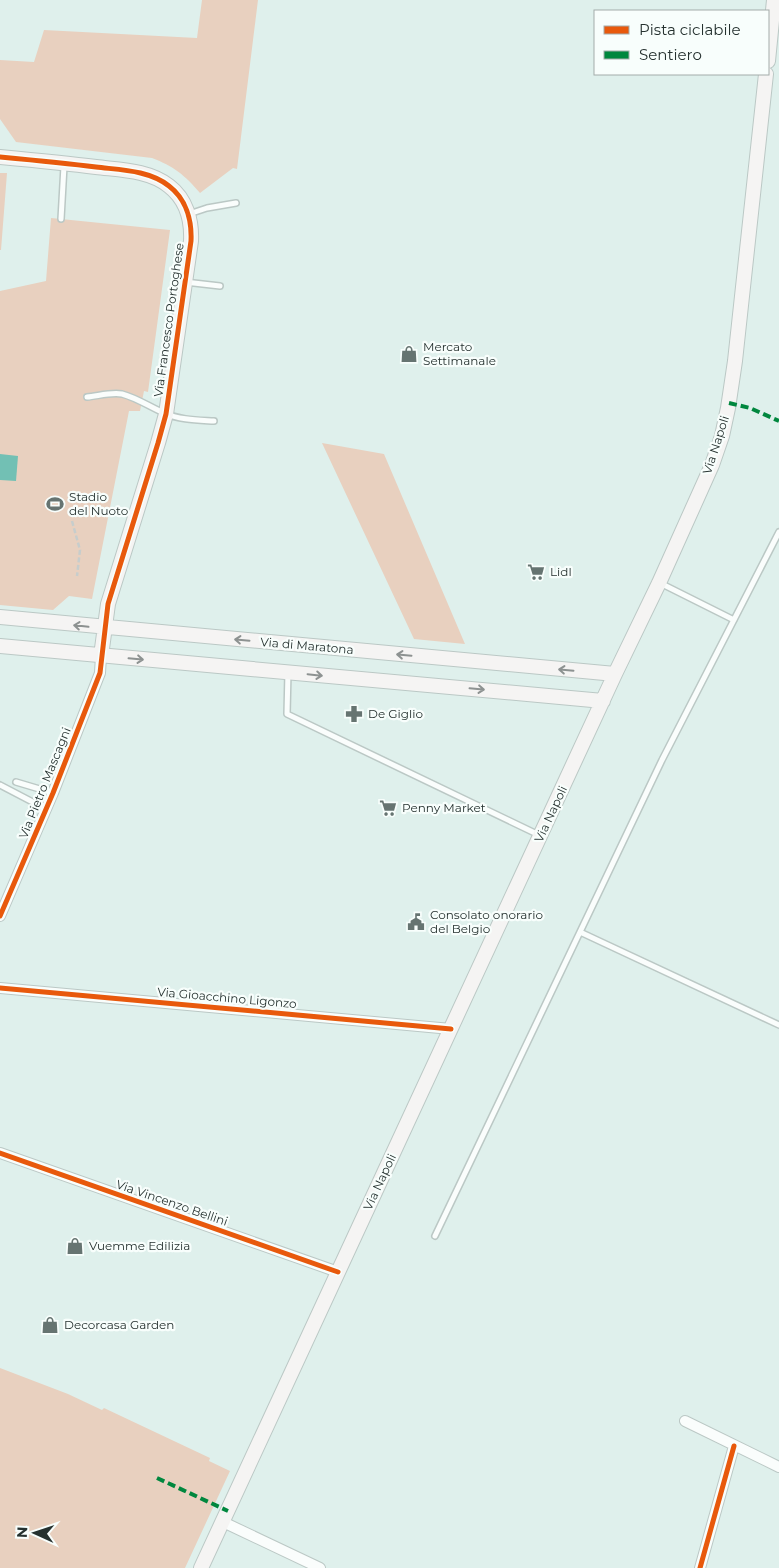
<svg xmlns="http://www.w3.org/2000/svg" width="779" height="1568" viewBox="0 0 779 1568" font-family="Montserrat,sans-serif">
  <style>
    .green { fill: #e8d0bf }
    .water { fill: #72c0b4 }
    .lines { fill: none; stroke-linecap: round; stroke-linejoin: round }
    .lane-casing { stroke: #bbc8c5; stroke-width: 8 }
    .street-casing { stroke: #bbc8c5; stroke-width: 12 }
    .secondary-casing { stroke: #bbc8c5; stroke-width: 16 }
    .path { stroke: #c7cdcc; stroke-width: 2.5; stroke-dasharray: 5 2.5; stroke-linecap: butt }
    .lane { stroke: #fafdfc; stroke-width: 5 }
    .street { stroke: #fafdfc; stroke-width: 10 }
    .secondary { stroke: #f5f4f3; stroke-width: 14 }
    .quiet { stroke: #00873e; stroke-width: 4; stroke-dasharray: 8 4; stroke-linecap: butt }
    .cycleway-casing { stroke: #f8fefc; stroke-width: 8 }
    .cycleway { stroke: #e8590c; stroke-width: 5 }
    .oneway { stroke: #8d9291 }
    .labels { text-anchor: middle; stroke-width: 4.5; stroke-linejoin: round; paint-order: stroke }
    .street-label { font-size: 12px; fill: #25312f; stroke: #f8fefc }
    .poi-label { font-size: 12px; fill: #25312f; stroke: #f8fefc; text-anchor: start }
  </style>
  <rect width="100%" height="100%" fill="#dff0ec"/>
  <path class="green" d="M202,0H258L237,169L233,168L200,193C185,175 173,166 152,158L16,142L0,119V60L34,62L44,30L197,38Z
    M0,173H7L1,250H0Z
    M51,218L170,230L148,392L144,391L140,411H129L92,599L69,596L53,610L0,605V291L46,281Z
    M322,443L384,454L465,644L414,639Z
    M0,1368L68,1394L102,1410L104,1408L210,1458L209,1461L230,1471L185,1568H0Z"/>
  <path class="water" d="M0,454L18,456L16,481L0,480Z"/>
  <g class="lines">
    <g class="lane-casing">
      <path id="lane" d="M189,214L207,208L236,203
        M61,219L64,166
        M185,282L220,286
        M87,397C98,396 111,392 122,394C137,398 150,407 164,413C180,420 197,420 214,421
        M660,583L734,620
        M288,672L287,714L539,835
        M16,782L53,793
        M0,785L46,809
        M580,932L779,1025
        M435,1236L662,760L779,532"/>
    </g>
    <g class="street-casing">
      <path id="street" d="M0,916L53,793L100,673L101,656
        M0,988L451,1029
        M0,1153L338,1272
        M685,1421L779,1467
        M223,1522L320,1568
        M700,1568L734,1446"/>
    </g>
    <g class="secondary-casing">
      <path id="secondary" d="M768,61L774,0
        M0,157C32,160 64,163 96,167C120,170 149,170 169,186C186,199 192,220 191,241L166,414L158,443L108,604L101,656
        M0,617L615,674
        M0,646L603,701
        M201,1568L615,674L659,583L712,465L722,436L728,408L735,361L766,74"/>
    </g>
    <path class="path" d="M72,521L80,550L77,576"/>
    <use href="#lane" class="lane"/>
    <use href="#street" class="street"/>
    <use href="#secondary" class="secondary"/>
    <path class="quiet" d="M729,403L750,408L779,421
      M157,1478L228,1511"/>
    <g class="cycleway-casing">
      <path id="cycleway" d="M0,157C32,160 64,163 96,167C120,170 149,170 169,186C186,199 192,220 191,241L166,414L158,443L108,604L100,673L53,793L0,916
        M0,988L451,1029
        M0,1153L338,1272
        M700,1568L734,1446"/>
    </g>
    <use href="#cycleway" class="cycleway"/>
  </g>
  <defs><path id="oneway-shaft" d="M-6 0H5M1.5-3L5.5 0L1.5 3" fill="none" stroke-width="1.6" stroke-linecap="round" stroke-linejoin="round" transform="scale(1.25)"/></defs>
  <g class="oneway">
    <use href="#oneway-shaft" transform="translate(81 626) rotate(-174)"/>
    <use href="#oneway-shaft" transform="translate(242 640) rotate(-175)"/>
    <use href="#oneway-shaft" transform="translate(404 655) rotate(-175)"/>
    <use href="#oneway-shaft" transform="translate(136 659) rotate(5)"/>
    <use href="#oneway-shaft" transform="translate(566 670) rotate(-175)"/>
    <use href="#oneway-shaft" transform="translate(315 675) rotate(6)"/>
    <use href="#oneway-shaft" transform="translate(477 689) rotate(5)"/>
  </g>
  <defs>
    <g id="shop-bare" transform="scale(1.35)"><path d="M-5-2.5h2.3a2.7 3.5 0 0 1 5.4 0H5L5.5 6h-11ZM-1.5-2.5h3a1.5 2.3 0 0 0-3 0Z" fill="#667471" stroke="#f8fefc" stroke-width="2.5" paint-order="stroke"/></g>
    <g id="stadium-bare" transform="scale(1.35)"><path d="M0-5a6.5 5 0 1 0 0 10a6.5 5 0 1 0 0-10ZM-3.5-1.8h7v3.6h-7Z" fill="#667471" stroke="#f8fefc" stroke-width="2.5" paint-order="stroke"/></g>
    <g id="supermarket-bare" transform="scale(1.35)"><path d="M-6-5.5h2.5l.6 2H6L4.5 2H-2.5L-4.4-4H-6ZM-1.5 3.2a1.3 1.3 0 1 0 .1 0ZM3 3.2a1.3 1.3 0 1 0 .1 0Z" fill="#667471" stroke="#f8fefc" stroke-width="2.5" paint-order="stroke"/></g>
    <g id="pharmacy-bare" transform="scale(1.35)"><path d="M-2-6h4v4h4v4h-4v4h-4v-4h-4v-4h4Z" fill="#667471" stroke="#f8fefc" stroke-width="2.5" paint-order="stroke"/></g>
    <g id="civic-bare" transform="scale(1.35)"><path d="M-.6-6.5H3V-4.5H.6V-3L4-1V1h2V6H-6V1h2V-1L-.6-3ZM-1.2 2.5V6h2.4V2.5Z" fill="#667471" stroke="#f8fefc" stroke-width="2.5" paint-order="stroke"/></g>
  </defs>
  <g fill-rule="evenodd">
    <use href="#shop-bare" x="409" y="354"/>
    <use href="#stadium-bare" x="55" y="504"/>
    <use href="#supermarket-bare" x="536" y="572"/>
    <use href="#pharmacy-bare" x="354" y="714"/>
    <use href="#supermarket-bare" x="388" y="808"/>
    <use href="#civic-bare" x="416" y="922"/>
    <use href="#shop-bare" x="75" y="1246"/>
    <use href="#shop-bare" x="50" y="1325"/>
  </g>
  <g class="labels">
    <g class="street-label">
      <text transform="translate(169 320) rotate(-82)" y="4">Via Francesco Portoghese</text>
      <text transform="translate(716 445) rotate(-72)" y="4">Via Napoli</text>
      <text transform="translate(307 646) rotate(5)" y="4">Via di Maratona</text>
      <text transform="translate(45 783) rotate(-68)" y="4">Via Pietro Mascagni</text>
      <text transform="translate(551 814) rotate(-65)" y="4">Via Napoli</text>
      <text transform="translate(227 998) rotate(5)" y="4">Via Gioacchino Ligonzo</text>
      <text transform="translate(380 1182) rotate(-65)" y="4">Via Napoli</text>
      <text transform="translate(172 1203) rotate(19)" y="4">Via Vincenzo Bellini</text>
    </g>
    <g class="poi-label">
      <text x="423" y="351">Mercato<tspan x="423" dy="14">Settimanale</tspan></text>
      <text x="69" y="501">Stadio<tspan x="69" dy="14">del Nuoto</tspan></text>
      <text x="550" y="576">Lidl</text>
      <text x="368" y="718">De Giglio</text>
      <text x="402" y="812">Penny Market</text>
      <text x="430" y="919">Consolato onorario<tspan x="430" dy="14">del Belgio</tspan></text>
      <text x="89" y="1250">Vuemme Edilizia</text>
      <text x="64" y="1329">Decorcasa Garden</text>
    </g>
  </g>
  <rect x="594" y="10" width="175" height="65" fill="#f8fefc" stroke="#a4acaa"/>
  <rect x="604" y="26" width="25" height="8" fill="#e8590c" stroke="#a4acaa"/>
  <text x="639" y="35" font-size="15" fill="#25312f">Pista ciclabile</text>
  <rect x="604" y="51" width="25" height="8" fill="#00873e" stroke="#a4acaa"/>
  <text x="639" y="60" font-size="15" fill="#25312f">Sentiero</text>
  <g transform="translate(35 1533) rotate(273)" stroke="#f8fefc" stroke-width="4" paint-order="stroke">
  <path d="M0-4L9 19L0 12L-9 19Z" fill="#25312f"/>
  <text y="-8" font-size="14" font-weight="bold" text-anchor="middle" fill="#25312f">N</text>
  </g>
</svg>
